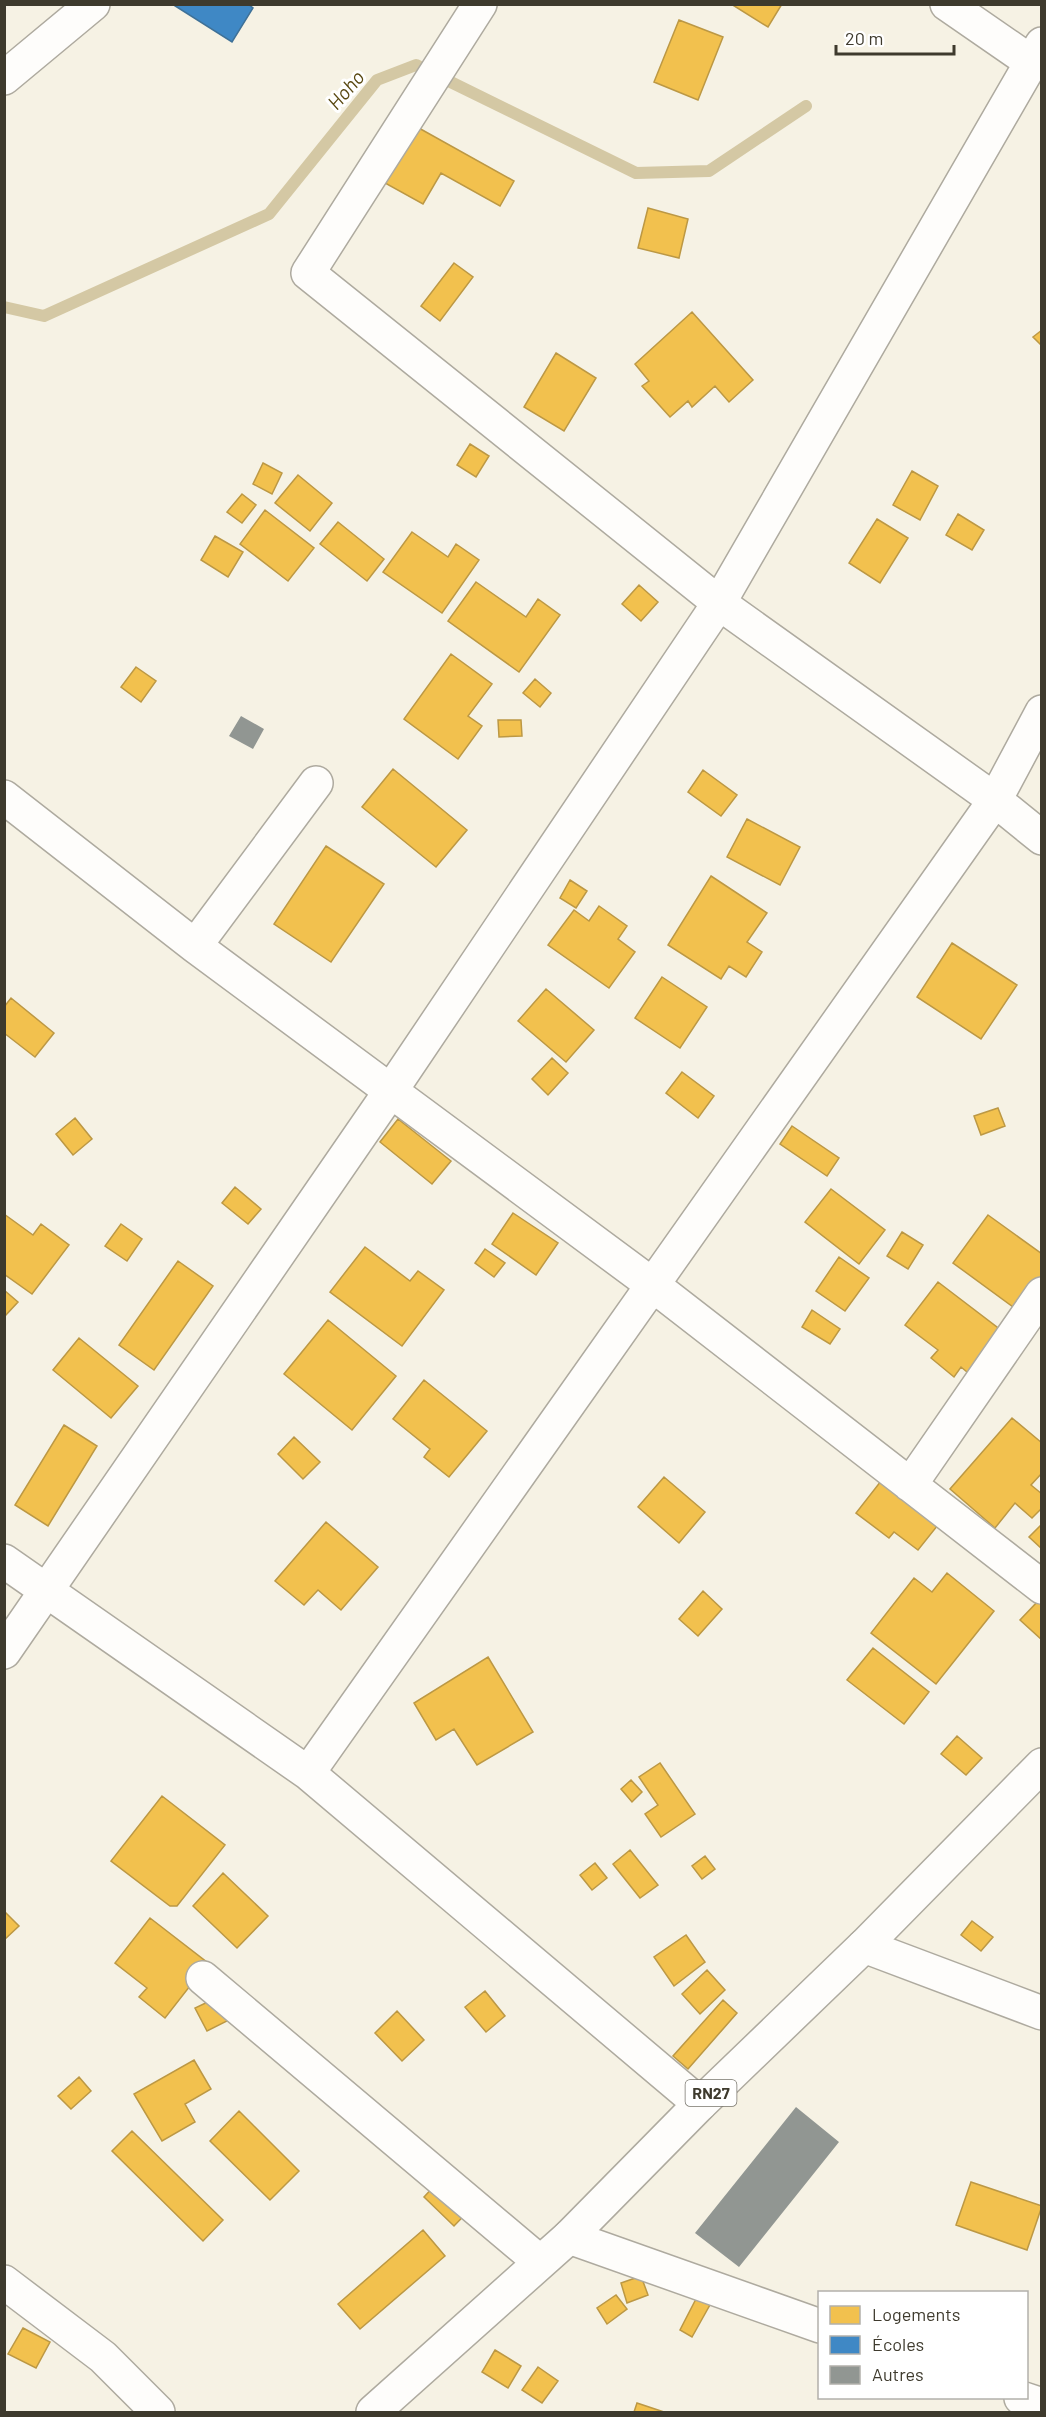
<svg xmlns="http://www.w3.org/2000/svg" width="1046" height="2417" viewBox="0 0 1046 2417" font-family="Barlow,sans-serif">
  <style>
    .homes { fill: #f2c14e; stroke: #bc9844; stroke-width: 1.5 }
    .schools { fill: #3f88c5; stroke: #3f7197; stroke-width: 1.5 }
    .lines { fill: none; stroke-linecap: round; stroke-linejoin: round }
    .stream { stroke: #d4c8a4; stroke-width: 12 }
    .building { fill: #919692 }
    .minor-casing { stroke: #aeaa9f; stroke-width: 36 }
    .major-casing { stroke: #aeaa9f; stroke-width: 36 }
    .minor { stroke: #fefdfb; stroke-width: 33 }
    .major { stroke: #fefdfb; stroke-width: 33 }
    .labels { text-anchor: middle; stroke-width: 6; stroke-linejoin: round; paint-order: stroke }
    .shield { fill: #fff; stroke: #78756c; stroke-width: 1.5 }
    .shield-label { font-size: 16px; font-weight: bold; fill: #3e3a2d }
    .water-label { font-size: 20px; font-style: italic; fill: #594811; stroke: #fff }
  </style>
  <rect width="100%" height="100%" fill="#f6f2e4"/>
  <path class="homes" d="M731,4H782L768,27Z
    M679,20L723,37L698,100L654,82Z
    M417,127L514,181L500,206L441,173L423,204L385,183Z
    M648,208L688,219L679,258L638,248Z
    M454,263L473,277L440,321L421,306Z
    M692,312L753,380L729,402L715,386L692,407L688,401L670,417L642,386L649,381L635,364Z
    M1042,330V346L1033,337Z
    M556,353L596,378L564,431L524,407Z
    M470,444L489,456L476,477L457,465Z
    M263,463L282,473L272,494L253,484Z
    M912,471L938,486L920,520L893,505Z
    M298,475L332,503L310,531L275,503Z
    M242,494L256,505L242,523L227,512Z
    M265,510L314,548L288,581L240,544Z
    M958,514L984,530L972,550L946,535Z
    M877,519L908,538L880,583L849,563Z
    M338,522L384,559L367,581L320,544Z
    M412,532L448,557L456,544L479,560L442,613L383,572Z
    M215,536L243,552L228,577L201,560Z
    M476,582L526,617L538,599L560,615L519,672L448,621Z
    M639,585L658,602L641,621L622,604Z
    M451,654L492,684L468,716L482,726L458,759L404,719Z
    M136,667L156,681L141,702L121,687Z
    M535,679L551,693L540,707L523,693Z
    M498,720H521L522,736L499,737Z
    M393,769L467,830L436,867L362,807Z
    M703,770L737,795L721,816L688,792Z
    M747,819L800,847L780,885L727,857Z
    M326,846L384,884L331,962L274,924Z
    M711,876L767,913L747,942L762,952L746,977L729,966L721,979L668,945Z
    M570,880L587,891L576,908L560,898Z
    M599,906L627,926L618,939L635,952L609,988L548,945L574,910L589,921Z
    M952,943L1017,985L981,1039L917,997Z
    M662,977L707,1007L680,1048L635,1018Z
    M546,989L594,1030L566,1062L518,1021Z
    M11,998L54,1033L35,1057L4,1033V1007Z
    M552,1058L568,1073L548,1095L532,1079Z
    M682,1072L714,1096L698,1118L666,1093Z
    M998,1108L1005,1126L981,1135L974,1116Z
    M75,1118L92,1139L73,1155L56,1134Z
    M398,1119L451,1161L432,1184L380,1142Z
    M792,1126L839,1158L827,1176L780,1144Z
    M235,1187L261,1209L248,1224L222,1203Z
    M831,1189L885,1230L859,1264L805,1222Z
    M513,1213L558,1243L536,1275L492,1244Z
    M4,1214L33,1235L41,1224L69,1245L32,1294L4,1274Z
    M988,1215L1042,1254V1291L1024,1315L953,1263Z
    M121,1224L142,1239L127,1261L105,1246Z
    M902,1232L923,1245L908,1269L887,1256Z
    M365,1247L410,1281L418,1271L444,1290L402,1346L330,1292Z
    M485,1249L505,1263L494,1277L475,1263Z
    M839,1257L869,1278L845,1311L816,1291Z
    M178,1261L213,1286L154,1370L119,1345Z
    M938,1282L1006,1334L973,1377L961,1367L954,1377L931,1358L938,1350L905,1325Z
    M4,1290L18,1302L4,1317Z
    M812,1310L840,1329L830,1344L802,1327Z
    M328,1320L396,1376L352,1430L284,1374Z
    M79,1338L138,1386L111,1418L53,1370Z
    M424,1380L487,1431L449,1477L424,1457L430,1449L393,1419Z
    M1012,1418L1042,1443V1473L1031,1485L1042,1494V1508L1032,1518L1015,1503L995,1528L950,1489Z
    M64,1425L97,1446L48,1526L15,1505Z
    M294,1437L320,1462L303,1479L278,1454Z
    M664,1477L705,1512L679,1543L638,1507Z
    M881,1481L938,1525L918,1550L894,1532L889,1538L856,1513Z
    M326,1522L378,1567L341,1610L318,1590L304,1605L275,1581Z
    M1042,1524V1549L1029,1537Z
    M947,1573L994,1611L936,1684L871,1633L914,1578L932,1592Z
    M703,1591L722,1609L698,1636L679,1619Z
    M1040,1599L1042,1600V1640L1020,1620Z
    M873,1648L929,1692L904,1724L847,1680Z
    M488,1657L533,1732L477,1765L454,1729L436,1740L414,1703Z
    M957,1736L982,1758L966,1775L941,1754Z
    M660,1763L695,1814L661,1837L645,1814L658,1805L639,1777Z
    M631,1780L642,1792L632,1802L621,1789Z
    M162,1796L225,1845L177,1906H170L111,1861Z
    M630,1850L658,1885L640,1898L613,1864Z
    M705,1856L715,1869L702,1879L692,1866Z
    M595,1863L607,1878L592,1890L580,1875Z
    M223,1873L268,1916L237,1948L193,1906Z
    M4,1911L19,1926L4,1940Z
    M150,1918L208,1963L165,2018L139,1997L147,1988L115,1963Z
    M972,1921L993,1937L981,1951L961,1935Z
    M686,1935L705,1962L674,1986L654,1957Z
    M707,1970L725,1990L700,2014L682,1994Z
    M485,1991L505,2016L486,2032L465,2007Z
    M216,1998L227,2021L207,2031L195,2008Z
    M723,2000L737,2013L688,2069L673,2056Z
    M397,2011L424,2040L402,2061L375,2033Z
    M194,2060L211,2089L185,2104L195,2122L162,2141L134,2094Z
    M79,2077L91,2091L71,2109L58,2096Z
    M239,2111L299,2171L270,2200L210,2141Z
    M132,2131L223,2220L203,2241L112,2151Z
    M451,2168L482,2197L454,2226L424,2197Z
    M971,2182L1042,2206L1027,2250L956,2225Z
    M423,2230L445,2256L360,2329L338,2304Z
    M641,2276L648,2295L627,2303L621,2283Z
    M616,2295L627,2309L607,2324L597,2308Z
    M698,2295L711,2303L692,2337L680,2330Z
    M23,2328L50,2342L36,2368L8,2354Z
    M495,2350L521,2366L508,2388L482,2372Z
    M538,2367L558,2381L542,2403L522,2390Z
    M637,2403L664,2412H634Z"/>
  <path class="schools" d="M172,4H248L253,8L232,42Z"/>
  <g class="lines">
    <path class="stream" d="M4,307L44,316L269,214L377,80L416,65L636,173L709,171L806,106"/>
  </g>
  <path class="building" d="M241,716L264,729L253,749L229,736Z
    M796,2107L839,2142L739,2267L695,2233Z"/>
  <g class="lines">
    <g class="minor-casing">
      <path id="minor" d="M480,4L308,273L719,603L995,800L1042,838
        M947,4L1031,62
        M4,78L93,4
        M4,797L195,946L654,1286L1042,1587
        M195,946L316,783
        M910,1485L1042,1294
        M4,1561L308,1773L700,2104
        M4,1652L392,1089L719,603L1042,44
        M308,1773L995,800L1042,712
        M864,1946L1042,2013
        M203,1978L540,2262
        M569,2237L820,2326
        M4,2282L103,2357L158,2412
        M1021,2398L1042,2405"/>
    </g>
    <g class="major-casing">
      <path id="major" d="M373,2412L569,2237L700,2104L864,1946L1042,1765"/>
    </g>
    <use href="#minor" class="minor"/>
    <use href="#major" class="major"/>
  </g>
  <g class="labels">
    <rect class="shield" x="685.5" y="2080" width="51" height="26" rx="4.5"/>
    <g class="shield-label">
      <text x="711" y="2099">RN27</text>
    </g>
    <g class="water-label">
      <text transform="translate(346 90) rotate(-49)" y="7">Hoho</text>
    </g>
  </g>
  <rect width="1046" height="2417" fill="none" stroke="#3e3a2d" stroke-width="12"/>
  <rect x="818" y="2291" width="210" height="108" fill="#ffffff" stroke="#b2b0ab" stroke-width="1.5"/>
  <rect x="830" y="2306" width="30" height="18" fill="#f2c14e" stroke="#b2b0ab" stroke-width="1.5"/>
  <text x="872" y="2321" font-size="18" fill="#3e3a2d">Logements</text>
  <rect x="830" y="2336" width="30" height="18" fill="#3f88c5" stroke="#b2b0ab" stroke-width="1.5"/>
  <text x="872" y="2351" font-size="18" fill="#3e3a2d">Écoles</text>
  <rect x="830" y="2366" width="30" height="18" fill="#919692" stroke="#b2b0ab" stroke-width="1.5"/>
  <text x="872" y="2381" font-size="18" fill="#3e3a2d">Autres</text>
  <path d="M836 45v9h118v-9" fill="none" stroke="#3e3a2d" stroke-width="3"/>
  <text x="845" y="45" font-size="18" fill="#3e3a2d" stroke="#ffffff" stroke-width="4.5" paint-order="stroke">20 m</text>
</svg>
